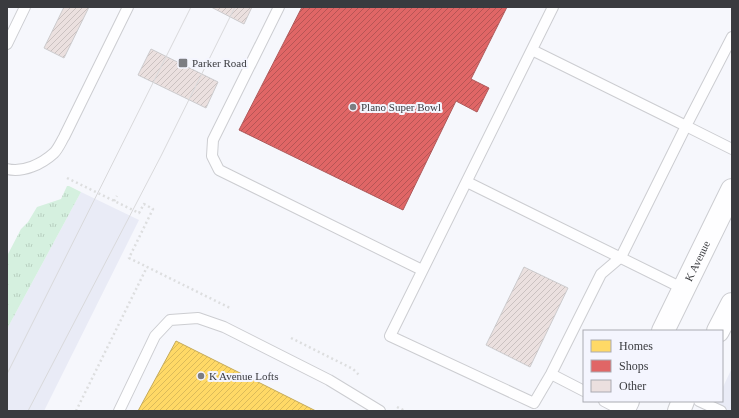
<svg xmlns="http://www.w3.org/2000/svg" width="739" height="418" viewBox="0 0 739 418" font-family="'Times New Roman',serif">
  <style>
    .built { fill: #e9ebf6 }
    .grass { fill: url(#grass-tufts) }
    .homes { fill: url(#homes-hatch); stroke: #c4aa5a }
    .shops { fill: url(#shops-hatch); stroke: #ae595a }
    .building { fill: url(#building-hatch); stroke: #cccbcd }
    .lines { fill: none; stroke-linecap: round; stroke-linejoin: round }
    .lane-casing { stroke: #cccdd1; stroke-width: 12 }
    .secondary-casing { stroke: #cccdd1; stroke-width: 24 }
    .path { stroke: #dddedf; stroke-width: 2.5; stroke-dasharray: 2 3; stroke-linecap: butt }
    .lane { stroke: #fefeff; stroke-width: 10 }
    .secondary { stroke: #fefeff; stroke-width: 22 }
    .tram { stroke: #d9d9db; stroke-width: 1 }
    .poi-dot { fill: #7c7d81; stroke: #f4f5fe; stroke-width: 1.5 }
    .labels { text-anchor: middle; stroke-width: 4; stroke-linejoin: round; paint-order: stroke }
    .poi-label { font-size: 11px; fill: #3a3b3f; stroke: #f4f5fe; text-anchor: start }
    .street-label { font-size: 11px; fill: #3a3b3f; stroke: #f4f5fe }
  </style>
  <defs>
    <pattern id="grass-tufts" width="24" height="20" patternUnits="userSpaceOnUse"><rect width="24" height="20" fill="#d5f0df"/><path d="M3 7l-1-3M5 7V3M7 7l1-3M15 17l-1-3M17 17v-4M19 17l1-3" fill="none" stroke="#b8cfc0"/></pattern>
    <pattern id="homes-hatch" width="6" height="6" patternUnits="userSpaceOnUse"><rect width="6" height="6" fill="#ffd966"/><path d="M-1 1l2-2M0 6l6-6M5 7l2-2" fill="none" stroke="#dbbb5a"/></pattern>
    <pattern id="shops-hatch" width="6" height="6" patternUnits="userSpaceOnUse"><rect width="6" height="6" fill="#e06666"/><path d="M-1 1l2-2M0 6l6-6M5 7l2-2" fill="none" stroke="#b75555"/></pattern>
    <pattern id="building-hatch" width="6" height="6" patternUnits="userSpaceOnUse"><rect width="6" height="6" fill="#ebe0df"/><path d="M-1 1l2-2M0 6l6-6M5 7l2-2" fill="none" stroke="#cac1c0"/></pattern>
  </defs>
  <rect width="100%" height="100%" fill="#f6f7fc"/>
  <path class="built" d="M81,192L139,220L44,411H7V329Z
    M732,368V411H711L716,401H722V389Z"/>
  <path class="grass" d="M67,186H69L81,192L7,329V256L21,229L28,222L37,207L61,199Z"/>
  <path class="homes" d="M176,341L316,411H138Z"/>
  <path class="shops" d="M302,7H507L471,79L489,88L477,112L456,101L403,210L239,130Z"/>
  <path class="building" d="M64,7H89L64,58L44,48Z
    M211,7H252L244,24Z
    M151,49L218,82L206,108L138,75Z
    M524,267L568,288L530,367L486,345Z"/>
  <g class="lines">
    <g class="lane-casing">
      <path id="lane" d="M279,7L213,140L212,156L219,170L422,270
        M732,37L686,126L732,149
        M7,44L25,7
        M532,50L686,126L621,257L601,274L551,374L534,403L390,336L553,7
        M7,169C23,173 42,164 54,153C58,149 61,142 64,137L128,7
        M467,182L684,289
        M551,374L584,391
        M604,401L623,411
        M699,401L721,411
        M119,411L155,336L170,320L198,318L224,327L329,380L380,411"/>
    </g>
    <g class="secondary-casing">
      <g id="secondary">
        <path id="s1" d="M663,331L732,190"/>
        <path d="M718,331L732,304"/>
        <path d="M623,411L628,401"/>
        <path d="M679,411L683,401"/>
      </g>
    </g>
    <path class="path" d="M67,178L139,213L144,204L153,209L129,258L230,308
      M114,201L117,196
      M291,338L353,369L359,375
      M397,407L405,411
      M76,411L147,267"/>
    <use href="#lane" class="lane"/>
    <use href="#secondary" class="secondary"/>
    <path class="tram" d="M7,374L191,7
      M28,411L161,156L235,7"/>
  </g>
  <g class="poi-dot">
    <rect x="178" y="58" width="10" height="10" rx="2"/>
    <circle cx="353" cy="107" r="4"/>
    <circle cx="201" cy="376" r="4"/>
  </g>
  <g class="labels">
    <g class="poi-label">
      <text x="192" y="67">Parker Road</text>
      <text x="361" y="111">Plano Super Bowl</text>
      <text x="209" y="380">K Avenue Lofts</text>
    </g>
    <g class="street-label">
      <text dy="4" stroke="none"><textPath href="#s1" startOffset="78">K Avenue</textPath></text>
    </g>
  </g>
  <rect width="739" height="418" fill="none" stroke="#3a3b3f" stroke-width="16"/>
  <rect x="583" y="330" width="140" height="72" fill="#f4f5fe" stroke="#aaabb2"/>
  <rect x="591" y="340" width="20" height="12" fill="#ffd966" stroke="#aaabb2"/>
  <text x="619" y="350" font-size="12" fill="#3a3b3f">Homes</text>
  <rect x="591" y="360" width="20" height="12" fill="#e06666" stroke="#aaabb2"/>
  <text x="619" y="370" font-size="12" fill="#3a3b3f">Shops</text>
  <rect x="591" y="380" width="20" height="12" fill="#ebe0df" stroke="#aaabb2"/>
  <text x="619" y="390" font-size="12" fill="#3a3b3f">Other</text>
</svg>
